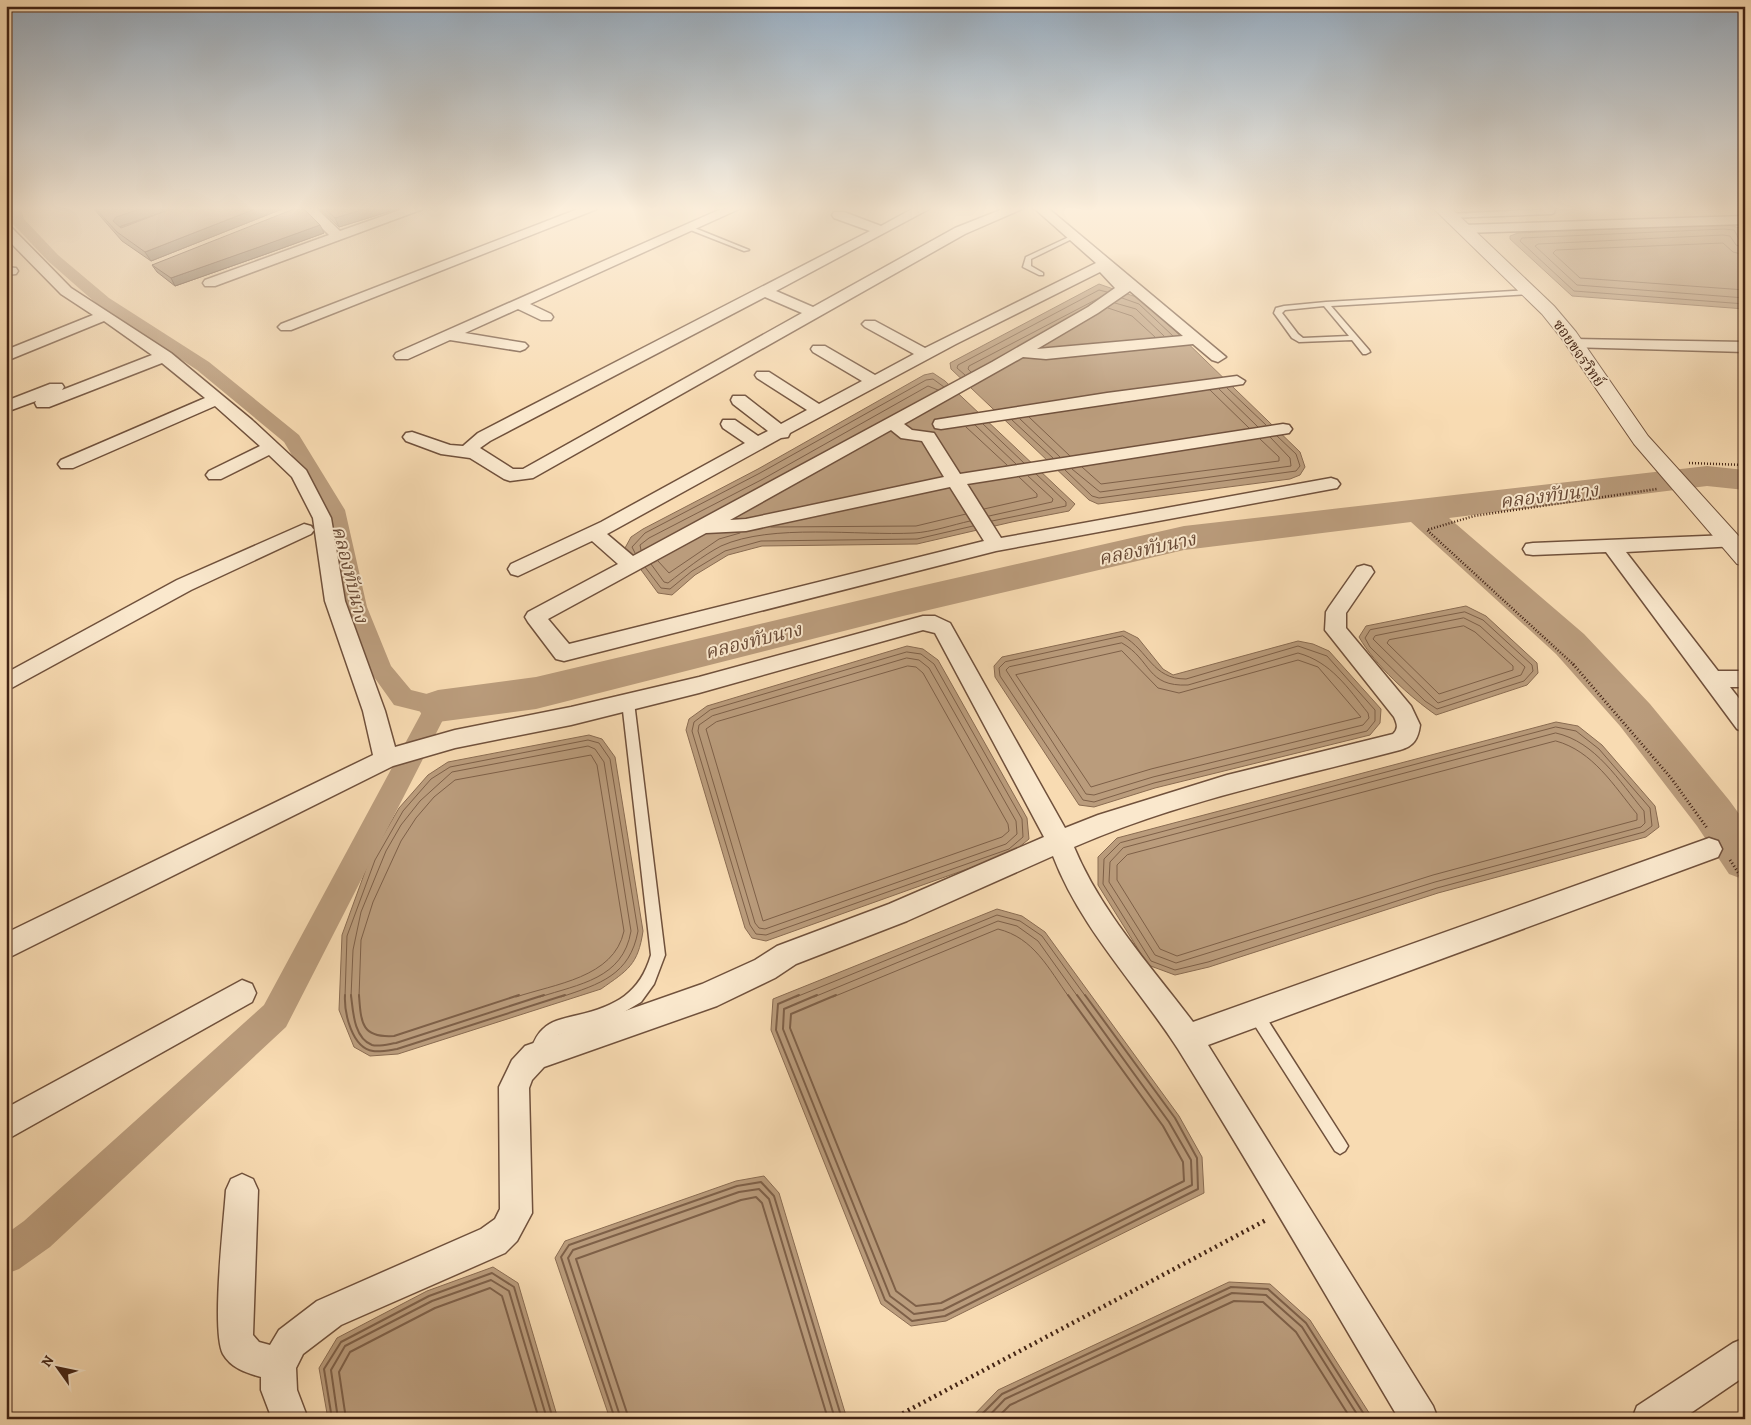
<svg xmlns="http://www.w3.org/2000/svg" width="1751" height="1425" viewBox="0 0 1751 1425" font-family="Alegreya,'Noto Serif Thai',serif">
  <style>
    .water { fill: #ba9c7c; stroke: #8a6c52 }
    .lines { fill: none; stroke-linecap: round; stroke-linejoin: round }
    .shore-far1 { stroke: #7e6048; stroke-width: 1 }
    .shore { stroke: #7e6048; stroke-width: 2 }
    .canal { fill: #ba9c7c; fill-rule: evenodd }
    .river { fill: #ba9c7c; fill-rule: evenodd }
    .service-casing { stroke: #70513c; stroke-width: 3 }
    .minor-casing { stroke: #70513c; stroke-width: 3 }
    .tertiary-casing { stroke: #70513c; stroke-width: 2 }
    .path-far2 { stroke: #422314; stroke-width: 2.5; stroke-dasharray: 1 2; stroke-linecap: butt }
    .path-far1 { stroke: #422314; stroke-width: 3; stroke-dasharray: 1 2.5; stroke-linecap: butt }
    .path { stroke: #422314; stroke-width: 4.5; stroke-dasharray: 2 4; stroke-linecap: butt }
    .service { fill: #fae8cd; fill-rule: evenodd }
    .minor { fill: #fae8cd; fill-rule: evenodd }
    .tertiary { fill: #fae8cd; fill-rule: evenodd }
    .wall { fill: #8a7158; stroke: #422314; fill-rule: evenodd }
    .shaded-wall { fill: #715c47; stroke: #422314 }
    .building { fill: #a18366; stroke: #422314 }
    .labels { text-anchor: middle; stroke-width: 4; stroke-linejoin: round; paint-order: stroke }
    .far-street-label { font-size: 15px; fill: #422314; stroke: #fae8cd }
    .water-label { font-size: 19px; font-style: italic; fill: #664733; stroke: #fae8cd }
  </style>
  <rect width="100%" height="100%" fill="#f8dbb2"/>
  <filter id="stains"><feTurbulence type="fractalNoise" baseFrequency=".004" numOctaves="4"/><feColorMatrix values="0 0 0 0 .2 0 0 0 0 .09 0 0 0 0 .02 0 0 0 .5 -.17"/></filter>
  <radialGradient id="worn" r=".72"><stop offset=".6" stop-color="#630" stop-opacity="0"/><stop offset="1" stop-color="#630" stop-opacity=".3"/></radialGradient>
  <path class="water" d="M1724,224L1740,228L1745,243V309L1572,296L1510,239V236L1518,233Z
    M1099,284L1142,299L1300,452L1305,467L1300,475L1290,479L1098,504L1089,500L951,369L950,363Z
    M933,373L945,381L1075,504L1069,511L1012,522L917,544L762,546L728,555L695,575L672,595L658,593L625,548L631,537L643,529L758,469L924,375Z
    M1466,606L1486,616L1537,663L1538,673L1527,685L1436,715C1410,697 1375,665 1359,637L1366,626Z
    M1124,631L1138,638L1163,669L1173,675L1298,641L1313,644L1329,651L1381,709L1380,723L1370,735L1155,788L1094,807L1079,805L995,677L994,666L1002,657Z
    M907,646L923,649L938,660L1027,818L1029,839L1012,853L766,941L752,938L745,928L686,730L689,719L707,706Z
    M1556,722L1578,726L1602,745L1655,806L1659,827L1646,837L1438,893L1209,967L1175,975L1148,965L1098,885V857L1117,838Z
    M589,735L602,739L615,757L643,931C638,965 628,970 601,989L398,1054L370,1056L354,1047L339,1010L342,935L370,858L399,808L428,775L448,762Z
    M997,909L1022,916L1045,932L1179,1116L1202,1157L1204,1193L946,1321L911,1326L881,1304L771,1030L773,999Z
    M764,1176L779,1193L847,1419H610L555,1258L565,1241L736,1181Z
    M493,1267L518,1283L558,1419H328L319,1368L337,1338L427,1291Z
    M1229,1282L1270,1284L1310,1320L1373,1419H970L998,1390Z"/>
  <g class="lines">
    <path class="shore-far1" d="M1745,241L1739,239L1734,230L1724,229L1522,238L1520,241L1574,291L1745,304
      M1745,248L1736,245L1730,236L1723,235L1538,244L1535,246L1577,285L1745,298
      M1745,255L1733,252L1723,243L1556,250L1553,253L1580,278L1745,290
      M1122,298L1139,304L1173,336
      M1115,303L1136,309L1164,336
      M1108,308L1132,316L1155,337
      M971,372L968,369L969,366L1101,297
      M965,375L957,368L958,365L1099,290L1107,292
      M1227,388L1266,425
      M1219,389L1258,427
      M1210,390L1249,428
      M1029,417L1070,456
      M1020,419L1060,457
      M1012,420L1053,458
      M983,424L1024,463
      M975,425L1016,464
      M966,427L1007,465
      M1082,467L1101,484L1279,461V457L1260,439
      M1072,469L1100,492L1291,466L1290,458L1270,437
      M1065,470L1092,496L1099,498L1296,471L1300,466L1296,454L1277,436
      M984,509L1037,497V494L1019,477
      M989,516L1052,502L1053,499L1028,476
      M992,521L1066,506V502L1036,474
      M771,527L916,526L966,514
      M641,550L640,545L649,538L763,479L928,386L938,390
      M635,553L632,547L645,533L760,473L926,380L933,379L944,387
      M658,561L669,573L719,539L740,533
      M651,564L664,582L668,583C685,570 702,556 721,546C772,523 858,536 914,533C932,532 952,525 970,521
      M645,567L661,588L670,589L692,571L725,551L761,541L917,539L973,526
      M1465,612L1483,620L1532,665L1533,671L1524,681L1437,709L1425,701L1370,647L1365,638L1370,630Z
      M1464,618L1480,626L1525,667L1521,675L1438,703L1373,639L1375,636Z
      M1464,626L1475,632L1513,666V670L1439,694L1387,643L1389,640Z
      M1123,636C1149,651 1152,679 1186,679L1298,646L1327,656L1375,710V721L1367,731L1154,783L1094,802L1083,800L1000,676L999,668L1005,662Z
      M1122,643C1152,660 1146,687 1188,685L1298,653C1331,662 1348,688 1368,713L1369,718L1363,725L1153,777L1094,795L1086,794L1006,670L1009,667Z
      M1122,651L1158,688L1179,693L1298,660L1318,667L1361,717L1151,769L1091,787L1016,675Z
      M907,652L921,654L934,664L1022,819L1023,837L1009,849L766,935L756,934L750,925L692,731L694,722L710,710Z
      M907,658L919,660L929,668L1016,821L1017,834L1006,844L765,929L759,928L755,923L698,731L699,725L712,716Z
      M908,666L916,667L923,673L1008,824L1009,831L1002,837L763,921L706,729L716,722Z
      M1556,727L1576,731L1599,749L1650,808L1652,826L1644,832L1437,888L1208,962L1175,970L1151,961L1103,884L1104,859L1120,843Z
      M1556,733C1596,742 1619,781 1644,811L1645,823L1641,827L1435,882L1176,963L1155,955L1109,882L1110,862L1123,848Z
      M1556,741C1593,751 1614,786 1637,814V820L1433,875L1177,956L1160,949L1117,880V865L1127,855Z
      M345,997L347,936L375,860L403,811L431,779L450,767L588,740L599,743L610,759L638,931C630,975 600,984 561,997
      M351,997L353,950L361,912L386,851L401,825L420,801L452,772L588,746L595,749L604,762L631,931C623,979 579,984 540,997
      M359,997L361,940L373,902L401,841L416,818L434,797L455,780L591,755L597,765L624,931C614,978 554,984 516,997
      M796,997L997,915L1020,921L1042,936L1086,997
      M814,997L998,921L1017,926L1038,941L1078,997
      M833,997L998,929C1034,938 1048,968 1069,997"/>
    <path class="shore" d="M345,995C344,1013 352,1048 373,1051C381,1052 390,1050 397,1049L565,995
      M351,995C353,1012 354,1038 372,1045C379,1047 389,1044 396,1043L544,995
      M359,995C361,1024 362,1038 394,1036L519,995
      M799,995L778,1004L776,1030L885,1300L912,1321L945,1316L1198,1189L1197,1158L1175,1118L1085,995
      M817,995L784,1009L783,1029L890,1296L914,1314L943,1310L1192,1185L1191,1160L1169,1122L1077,995
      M836,995L791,1014L790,1028L896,1291L916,1306L941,1303L1184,1181L1183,1162L1163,1126L1068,995
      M332,1419L324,1369L341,1342L429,1296L492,1273L514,1287L553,1419
      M338,1419L331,1370L345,1346L432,1301L491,1280L509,1291L547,1419
      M346,1419L339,1372L350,1352L435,1308L490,1288L502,1296L539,1419
      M615,1419L561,1257L569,1245L737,1186L761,1182L774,1196L842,1419
      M621,1419L568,1258L573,1250L739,1192L759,1189L769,1199L835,1419
      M629,1419L576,1259L741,1200L756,1197L762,1203L828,1419
      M977,1419L1002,1394L1231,1287L1268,1289L1306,1323L1367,1419
      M986,1419L1005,1399L1232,1293L1266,1295L1302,1327L1360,1419
      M996,1419L1010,1405L1234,1301L1263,1302L1296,1332L1351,1419"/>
    <path class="canal" d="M7,209H21L24,219L58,255L109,298L209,362L299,435L345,510L367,607L391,666L411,690L447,699L450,706L286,1027L50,1247L19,1269L6,1274V1234L24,1221L264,1005L422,712L394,705L369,670L345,607L325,510L284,442L197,370L97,304L48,261L12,223Z"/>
    <path class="river" d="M1707,466L1745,470V490L1707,486L1449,518L1584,634L1650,704L1729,800L1745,822V880L1729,874L1697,826L1620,726L1556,654L1411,522L1184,550L903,616L536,709L438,722L423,717L417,706L423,695L438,690L536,677L903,590L1184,526Z"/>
    <g class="service-casing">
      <path id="service" d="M1555,209L1554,213L1552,214L1448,218L1445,216L1448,214Z
        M688,227H692L749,250L744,251L688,229Z
        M1071,236L1076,237L1031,259V266L1043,273V275H1039L1023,267L1026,257Z
        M1529,290H1532V294L1331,306L1369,350L1370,352L1366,354H1363L1352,340L1299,342L1292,338L1274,313L1276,308L1284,306L1326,302ZM1324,306L1349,336L1303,338L1298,334L1282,313L1285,310Z
        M628,698L632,699L634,702L665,955L654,984L641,1002L624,1012L607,1020L558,1035L546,1047L542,1057L537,1059L532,1057L530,1052C533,1044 536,1035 543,1029C552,1020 566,1018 578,1015C616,1006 640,993 651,955L622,702L624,699Z
        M1255,1006L1260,1008L1345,1141L1348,1146L1345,1151L1340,1154L1335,1151L1250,1018L1248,1013L1250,1008Z"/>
    </g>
    <g class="minor-casing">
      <path id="minor" d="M303,209H317L340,231L403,209H423L215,286H205L203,283L205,280L329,235Z
        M578,209H597L291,330H281L278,327L281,324Z
        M721,209H739L530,304L551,314L553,317L551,320H541L518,309L465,333L525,343L528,346L525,349L520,351L450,340L408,359H396L394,356L396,353Z
        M912,209H929L776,291L813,307L955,228L1003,209H1022L965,234L533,478L510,481L504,479L470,458L441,454L406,441L403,437L406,433L412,432L450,445L463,446L478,433L870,231L834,218L832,215L834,212H844L881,226ZM765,297L802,313L523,469H513L480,448L490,441Z
        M1035,209H1049L1226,357L1218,362L1212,360L1193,344L1046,359L1023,357L904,424L912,430L934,433L960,474L1283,424L1289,425L1292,429L1289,433L1283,434L967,484L1001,538L1331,478L1337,480L1340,484L1337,488L996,551L564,661L556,659L528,622L525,617L528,612L618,564L592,541L518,576L511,574L508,569L511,564L601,522L745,443L723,428L721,424L723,420H735L758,436L768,431L733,404L731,400L733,396H745L781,424L807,410L757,378L755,375L757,372H769L819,404L862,381L813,352L811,349L813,346H825L875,375L914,354L865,327L862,324L865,321H875L925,348L1096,263ZM1100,272L1115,288L1088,307L992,362L633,556L607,534L781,438L788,437L790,433L956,344ZM1130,291L1183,336L1037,349L1098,313ZM891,430L901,438L922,441L944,477L746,519L730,520ZM950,487L984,541L569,644L548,619L706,533L746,531Z
        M1745,216V224L1463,233L1456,229L1463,225Z
        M6,226L11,227L71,288L171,353L252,420L306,470L331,518L345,601L385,711L395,747L455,730L571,707L699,677L923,616H935L950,623L1065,828L1098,815L1227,775L1393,734C1399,728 1397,724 1394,717L1325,630L1326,612L1329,607L1357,567L1364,565L1371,567L1374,572L1346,613V628L1411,706L1420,725C1418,739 1414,746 1400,750C1294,778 1175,802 1074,847C1101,912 1151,966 1193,1022L1709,838L1718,841L1722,849L1718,857L1208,1045L1433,1406L1438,1419H1399C1326,1296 1254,1171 1178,1049C1136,984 1081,929 1053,856L907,921L796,964L775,978L717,1006L544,1067L532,1080L529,1088L532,1213L517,1241L505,1253L341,1325L303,1354L296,1368L297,1390L308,1419H272L261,1390V1377C246,1373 231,1368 223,1354C211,1331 224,1221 226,1190L231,1179L242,1174L253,1179L258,1190L253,1335L259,1342L270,1345L279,1330L317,1301L481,1229L495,1219L500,1209L499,1087L512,1060L525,1046L702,984L755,960L777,946L889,904L1044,837L935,633L923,630L699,693L571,725L455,748L393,766L6,959V933L373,755L363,711L325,601L313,518L292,477L269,455L221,479H209L206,475L209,471L260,446L215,406L73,468H61L58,464L61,460L205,398L162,363L49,407H37L35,403L36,401L6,412V401L50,384H62L64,387L62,390L152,355L104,321L6,361V350L93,315L61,294L6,238Z
        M6,267L16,268L18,271L16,274L6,275Z
        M1574,339L1745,342V352L1569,347L1566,344Z
        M1237,376L1245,381L1243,384L941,429L935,428L933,424L935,420L941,419L1107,393Z
        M304,524L311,526L314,530L311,534L191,590L6,691V673L177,580Z
        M1729,535L1736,536L1739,541L1736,546L1626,552L1718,671H1745V687H1730L1745,706V732L1737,729L1606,552L1533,555L1526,554L1523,549L1526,544L1533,543Z
        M242,980L252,984L256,993L252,1002L6,1140V1108Z
        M1745,1338V1376L1682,1419H1632L1637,1406L1733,1343Z"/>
    </g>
    <g class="tertiary-casing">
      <path id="tertiary" d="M1434,209H1452L1554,306L1576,332L1648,436L1745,543V566L1737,564L1634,444L1562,339L1542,314Z"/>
    </g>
    <path class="path-far2" d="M1689,463L1745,465
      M1574,665L1427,530L1474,516L1657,489"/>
    <path class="path-far1" d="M1573,664L1671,778L1707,828
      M1730,860L1745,883"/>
    <path class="path" d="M892,1419L1268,1219"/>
    <use href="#service" class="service"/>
    <use href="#minor" class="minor"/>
    <use href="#tertiary" class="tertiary"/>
  </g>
  <path class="wall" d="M94,209H282L151,261L122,241ZM160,213L120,227L121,226Z
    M320,209H397L339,227Z
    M324,233L266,254L175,286L157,272L152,265Z"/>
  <path class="shaded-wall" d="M140,209H172L121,226L118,230L113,221L116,217Z
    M255,209H282L151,261L145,252Z
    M364,209H397L339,227L335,218Z
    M320,225L324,233L266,254L175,286L171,278Z"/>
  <path class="building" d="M96,209H140L116,217L113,221L121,228L171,209H255L145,252L117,232Z
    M294,209H304L320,225L262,246L171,278L152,265Z
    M325,209H364L335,218Z"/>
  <linearGradient id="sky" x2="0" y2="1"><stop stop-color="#95aabd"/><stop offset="0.51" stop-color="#fcefdc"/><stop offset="1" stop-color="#fcefdc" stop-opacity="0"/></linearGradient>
  <rect width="1751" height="409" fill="url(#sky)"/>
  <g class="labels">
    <g class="far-street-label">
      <text transform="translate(1579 353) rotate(55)" y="5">ซอยขจรวิทย์</text>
    </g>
    <g class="water-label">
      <text transform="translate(1549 495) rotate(-7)" y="7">คลองทับนาง</text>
      <text transform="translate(1147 548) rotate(-12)" y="7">คลองทับนาง</text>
      <text transform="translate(351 574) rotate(76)" y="7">คลองทับนาง</text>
      <text transform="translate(753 640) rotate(-14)" y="7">คลองทับนาง</text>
    </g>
  </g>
  <rect width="1751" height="1425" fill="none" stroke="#f8dbb2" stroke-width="25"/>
  <rect x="8" y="8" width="1736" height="1410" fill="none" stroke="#422314" stroke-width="2.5"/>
  <rect x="12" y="12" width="1726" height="1400" fill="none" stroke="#422314"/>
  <g transform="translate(58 1368) rotate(303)" stroke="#fae8cd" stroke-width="4" paint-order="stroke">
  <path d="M0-4L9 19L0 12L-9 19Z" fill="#422314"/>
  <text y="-8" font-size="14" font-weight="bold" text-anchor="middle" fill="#422314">N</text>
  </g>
  <rect width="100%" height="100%" filter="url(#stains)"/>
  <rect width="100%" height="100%" fill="url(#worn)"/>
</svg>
